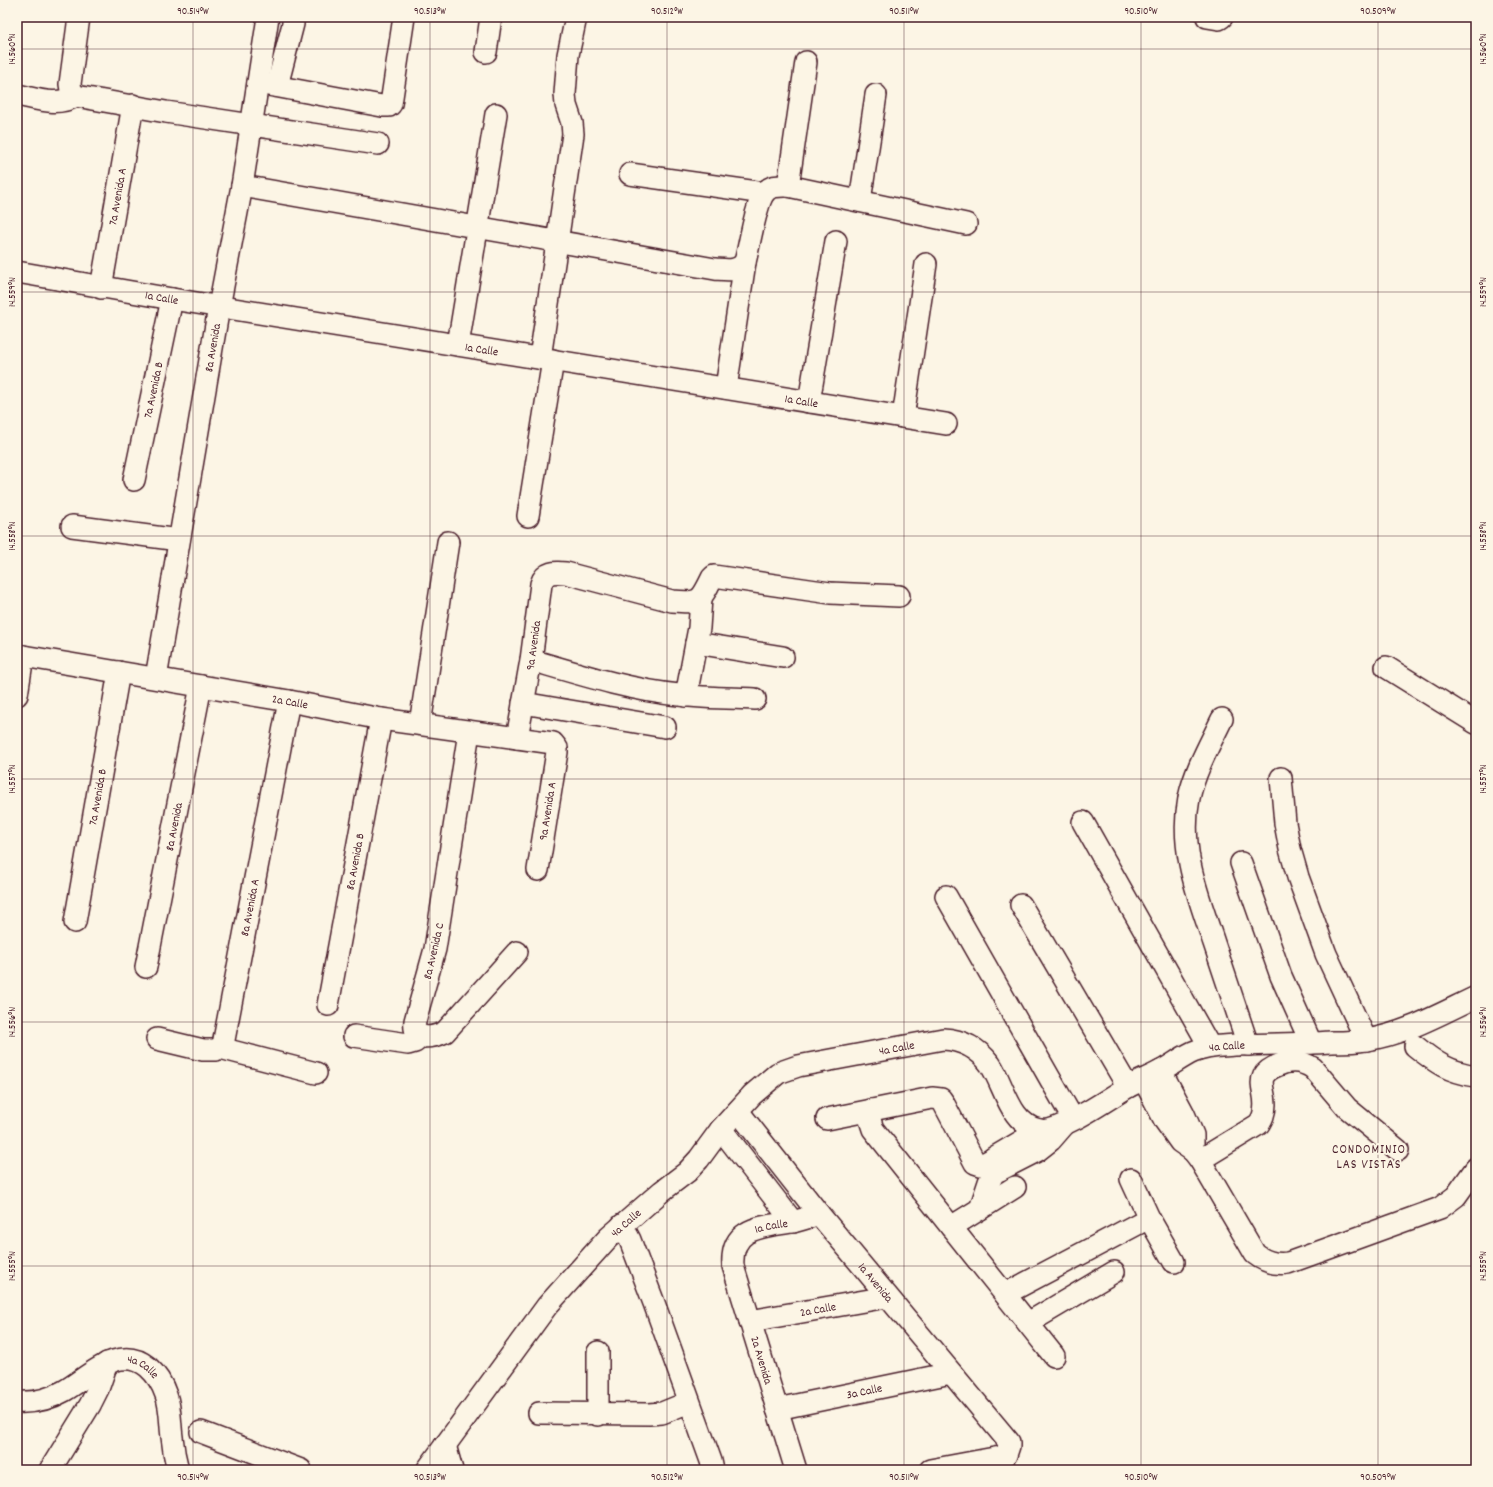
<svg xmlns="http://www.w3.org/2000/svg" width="1493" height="1487" viewBox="0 0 1493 1487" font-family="Dekko,sans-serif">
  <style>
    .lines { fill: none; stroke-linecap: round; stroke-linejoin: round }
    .minor-casing { stroke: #4a1f2b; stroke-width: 24 }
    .minor { stroke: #fcf5e5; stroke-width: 21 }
    .ticks { fill: none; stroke: #4a1f2b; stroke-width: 1; stroke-opacity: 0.45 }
    .labels { text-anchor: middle; stroke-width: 4; stroke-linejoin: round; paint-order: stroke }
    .street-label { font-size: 12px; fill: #4a1f2b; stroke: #fcf5e5 }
    .neighbourhood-label { font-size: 13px; letter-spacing: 1px; fill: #4a1f2b; stroke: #fcf5e5 }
    .neatline { fill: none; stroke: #4a1f2b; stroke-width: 1.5 }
    .ticks-label { font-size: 10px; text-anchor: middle; fill: #4a1f2b }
  </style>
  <rect width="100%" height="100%" fill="#fcf5e5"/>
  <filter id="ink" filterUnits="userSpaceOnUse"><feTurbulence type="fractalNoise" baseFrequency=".025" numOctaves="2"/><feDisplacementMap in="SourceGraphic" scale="8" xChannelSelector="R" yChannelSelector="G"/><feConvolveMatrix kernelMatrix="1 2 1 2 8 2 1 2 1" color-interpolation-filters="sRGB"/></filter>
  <g filter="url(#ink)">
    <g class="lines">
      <g class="minor-casing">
        <g id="minor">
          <path d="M79,17L70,84L71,90L76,96L166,112L378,144"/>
          <path d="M1207,17L1219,19L1222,17"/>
          <path d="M486,52L491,17"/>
          <path d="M258,83L382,106H389L391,104L404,17"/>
          <path d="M277,86L293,24V17"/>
          <path d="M17,95C38,99 56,107 76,96"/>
          <path d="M630,174L764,193"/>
          <path d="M242,186L715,269C728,270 737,272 745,262C749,248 756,202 765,192C771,185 780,186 788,186L966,224"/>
          <path d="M788,186L806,62"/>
          <path d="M860,201L876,95"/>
          <path id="s1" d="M17,272L172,299L946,424"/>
          <path id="s2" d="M101,288L133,105"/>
          <path d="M458,345L496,114"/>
          <path d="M540,358L573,134L572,123L566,105L565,94L568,55L576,17"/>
          <path d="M726,388L745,262"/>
          <path d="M809,402L836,241"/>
          <path d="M903,417L926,264"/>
          <path id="s3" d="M134,480L172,299"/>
          <path d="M528,516L553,360"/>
          <path d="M72,526L179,540"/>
          <path d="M696,643L783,657"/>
          <path id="s4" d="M17,655L289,701L381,719L553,743L557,748V752L538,870"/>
          <path d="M531,660C579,674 629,690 679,695C704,698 730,698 755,699"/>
          <path d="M1386,667L1476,723"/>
          <path id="s5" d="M156,678L219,307L242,186L268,17"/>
          <path d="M17,695L23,656"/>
          <path d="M686,696L699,628L701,598"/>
          <path d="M523,703L665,727"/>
          <path d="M1222,719C1210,744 1195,770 1189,798C1179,850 1198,895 1214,943C1225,977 1237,1011 1248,1045"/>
          <path d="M420,724L448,542"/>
          <path d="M469,732L435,949L415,1021C412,1042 432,1038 445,1032L517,952"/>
          <path id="s6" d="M517,738L531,660L541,584C545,571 555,572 566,573L672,601C699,603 700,603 712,578L714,576L830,593L899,596"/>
          <path d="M1281,778L1285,823L1290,849L1298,877L1326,954L1366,1040"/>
          <path d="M1083,822L1210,1047"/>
          <path d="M1241,863L1281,976L1311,1043"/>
          <path d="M946,896L1073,1119"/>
          <path d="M1021,905L1128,1087"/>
          <path id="s7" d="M75,922L119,672"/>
          <path id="s8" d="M146,967L201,686"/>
          <path id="s9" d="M328,1005L381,719"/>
          <path d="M354,1036L408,1044L415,1042L422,1036"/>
          <path id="s10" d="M157,1039L203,1050H216L223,1045L289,701"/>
          <path d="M1415,1046C1436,1063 1449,1072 1476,1076"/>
          <path d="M220,1048L316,1073"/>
          <path d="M1161,1071L1184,1114L1193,1135V1151"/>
          <path d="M1144,1080L1165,1121L1180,1142L1193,1151L1200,1160L1255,1254C1265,1262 1275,1265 1288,1263L1440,1208L1456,1196L1476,1168"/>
          <path d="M871,1110L870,1120L873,1129L1054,1356"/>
          <path id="s11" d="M738,1111L819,1214L1009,1442V1446L1006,1455L1000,1457L930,1470"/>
          <path d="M827,1119L932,1098L941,1099L943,1102L975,1163L981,1165L993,1159L1000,1170"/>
          <path d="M721,1129L793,1222"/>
          <path d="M993,1158L1040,1130"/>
          <path d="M1200,1160L1259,1124C1260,1122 1262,1119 1263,1116C1272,1091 1245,1076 1284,1063C1295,1060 1304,1062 1313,1068L1347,1108L1398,1150"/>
          <path d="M980,1209L1015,1187"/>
          <path d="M1149,1218L1174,1262"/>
          <path d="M622,1225L630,1240L654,1303L711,1461L713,1470"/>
          <path d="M951,1227L980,1209L989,1182L994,1173L1037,1151L1051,1140L1064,1125"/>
          <path d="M1005,1294L1149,1218L1131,1179"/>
          <path id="s12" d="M750,1321L887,1297"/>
          <path d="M1028,1323L1114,1272"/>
          <path d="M598,1352V1415"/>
          <path id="s13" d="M17,1402C33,1403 50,1399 64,1391C89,1377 119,1343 148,1367C157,1375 162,1383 166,1395C171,1408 170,1423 172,1437C173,1448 175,1459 178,1470"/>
          <path id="s14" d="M777,1409L951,1373"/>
          <path d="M539,1413L649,1414L662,1413L689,1402"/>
          <path d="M201,1432L301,1470"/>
          <path d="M445,1445L452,1470"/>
          <path d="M50,1470L90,1405L98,1389L107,1363"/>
          <path id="s15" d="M427,1470L547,1306L608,1238L662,1191L687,1172L699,1159L721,1129L752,1095L778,1073L798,1066L943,1039C962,1040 978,1048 990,1064C1005,1086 1009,1123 1039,1130C1058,1134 1108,1099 1126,1088C1137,1082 1150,1077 1161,1071C1172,1065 1182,1057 1193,1052C1206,1046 1221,1046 1235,1045C1267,1044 1300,1044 1332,1042C1343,1042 1355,1042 1366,1040C1405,1034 1440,1014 1476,997"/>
          <path id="s16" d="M796,1470L733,1266C730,1226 763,1227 792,1222C801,1220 810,1217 819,1214"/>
        </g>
      </g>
      <use href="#minor" class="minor"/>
    </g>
  </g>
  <path class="ticks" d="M193,17V1470M430,17V1470M667,17V1470M904,17V1470M1141,17V1470M1378,17V1470M17,49H1476M17,292H1476M17,536H1476M17,779H1476M17,1022H1476M17,1266H1476"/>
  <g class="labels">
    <g class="street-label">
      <text dy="4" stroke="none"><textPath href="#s2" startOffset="93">7a Avenida A</textPath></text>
      <text dy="4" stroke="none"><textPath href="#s1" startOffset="147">1a Calle</textPath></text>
      <text dy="4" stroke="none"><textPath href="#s5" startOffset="335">8a Avenida</textPath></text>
      <text dy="4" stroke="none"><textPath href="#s1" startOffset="471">1a Calle</textPath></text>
      <text dy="4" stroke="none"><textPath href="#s3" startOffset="92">7a Avenida B</textPath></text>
      <text dy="4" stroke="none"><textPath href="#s1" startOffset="795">1a Calle</textPath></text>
      <text dy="4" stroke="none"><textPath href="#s6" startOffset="94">9a Avenida</textPath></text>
      <text dy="4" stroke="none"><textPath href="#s4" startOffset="277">2a Calle</textPath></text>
      <text dy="4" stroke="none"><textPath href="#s7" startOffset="127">7a Avenida B</textPath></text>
      <text transform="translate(547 811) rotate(-81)" y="4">9a Avenida A</text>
      <text dy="4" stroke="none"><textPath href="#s8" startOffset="143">8a Avenida</textPath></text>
      <text dy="4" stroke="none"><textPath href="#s9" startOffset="146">8a Avenida B</textPath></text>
      <text dy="4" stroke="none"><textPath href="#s10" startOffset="209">8a Avenida A</textPath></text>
      <text transform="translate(433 951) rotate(-77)" y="4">8a Avenida C</text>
      <text dy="4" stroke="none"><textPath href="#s15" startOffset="1050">4a Calle</textPath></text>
      <text dy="4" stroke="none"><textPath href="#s15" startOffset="654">4a Calle</textPath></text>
      <text dy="4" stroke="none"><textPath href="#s15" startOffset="318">4a Calle</textPath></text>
      <text dy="4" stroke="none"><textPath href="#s16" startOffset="277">1a Calle</textPath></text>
      <text dy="4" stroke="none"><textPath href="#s11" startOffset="220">1a Avenida</textPath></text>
      <text dy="4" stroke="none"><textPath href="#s12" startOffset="69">2a Calle</textPath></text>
      <text transform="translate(762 1360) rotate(73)" y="4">2a Avenida</text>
      <text dy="4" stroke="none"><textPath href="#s13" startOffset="139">4a Calle</textPath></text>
      <text dy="4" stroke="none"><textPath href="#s14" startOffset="89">3a Calle</textPath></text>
    </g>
    <g class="neighbourhood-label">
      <text x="1369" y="1153">CONDOMINIO<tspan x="1369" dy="15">LAS VISTAS</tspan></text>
    </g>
  </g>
  <rect width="1493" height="1487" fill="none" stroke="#fcf5e5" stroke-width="44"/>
  <rect x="22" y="22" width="1449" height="1443" class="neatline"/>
  <g class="ticks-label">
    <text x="193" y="14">90.514°W</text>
    <text x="430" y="14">90.513°W</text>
    <text x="667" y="14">90.512°W</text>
    <text x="904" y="14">90.511°W</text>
    <text x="1141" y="14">90.510°W</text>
    <text x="1378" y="14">90.509°W</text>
    <text transform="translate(11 49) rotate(-90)" y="4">14.560°N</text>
    <text transform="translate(1482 49) rotate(-90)" y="4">14.560°N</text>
    <text transform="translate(11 292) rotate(-90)" y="4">14.559°N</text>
    <text transform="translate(1482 292) rotate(-90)" y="4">14.559°N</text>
    <text transform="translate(11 536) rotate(-90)" y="4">14.558°N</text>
    <text transform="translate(1482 536) rotate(-90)" y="4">14.558°N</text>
    <text transform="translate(11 779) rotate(-90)" y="4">14.557°N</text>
    <text transform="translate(1482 779) rotate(-90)" y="4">14.557°N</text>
    <text transform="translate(11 1022) rotate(-90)" y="4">14.556°N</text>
    <text transform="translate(1482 1022) rotate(-90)" y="4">14.556°N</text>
    <text transform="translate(11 1266) rotate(-90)" y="4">14.555°N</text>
    <text transform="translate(1482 1266) rotate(-90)" y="4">14.555°N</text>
    <text x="193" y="1480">90.514°W</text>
    <text x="430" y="1480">90.513°W</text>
    <text x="667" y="1480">90.512°W</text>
    <text x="904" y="1480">90.511°W</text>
    <text x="1141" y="1480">90.510°W</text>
    <text x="1378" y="1480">90.509°W</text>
  </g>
</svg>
